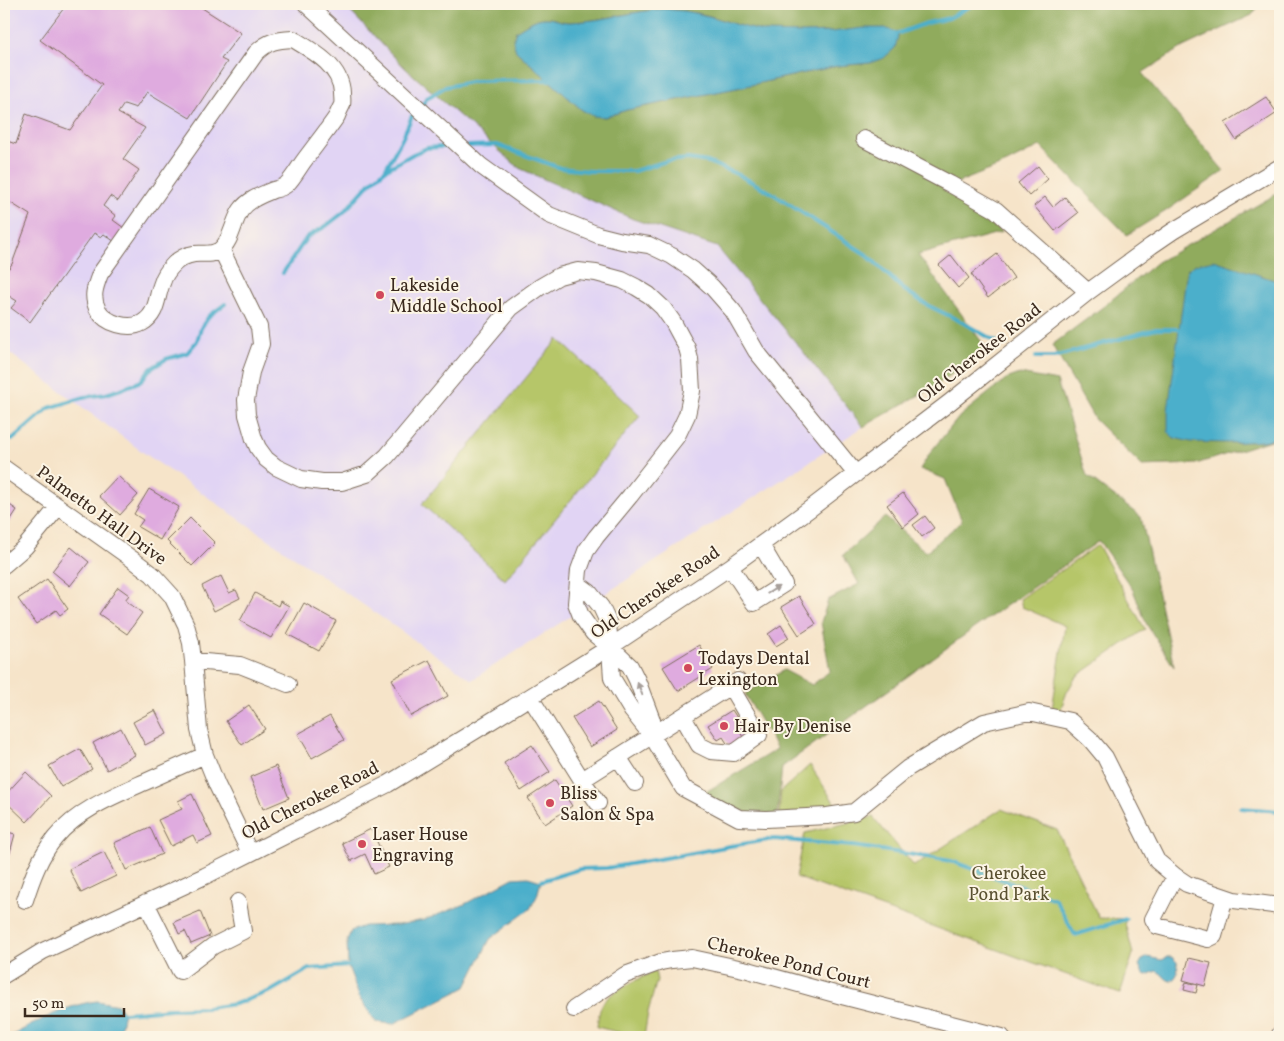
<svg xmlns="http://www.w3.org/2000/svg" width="1284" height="1041" viewBox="0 0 1284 1041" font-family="Vollkorn,serif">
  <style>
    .built { fill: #e1d4f4 }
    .green { fill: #b6c669; stroke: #787844 }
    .forest { fill: #90ab5d; stroke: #666a3e; fill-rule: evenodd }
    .water { fill: #4cafcb; stroke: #446c74 }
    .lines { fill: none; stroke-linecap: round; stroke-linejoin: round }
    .stream { stroke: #4cafcb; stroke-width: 4 }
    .building { fill: #dfabdf }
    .minor-casing { stroke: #7c6b5a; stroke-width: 18 }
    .minor { stroke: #fff; stroke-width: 16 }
    .oneway { fill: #a79f9a }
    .poi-dot { fill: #d1495b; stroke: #fcf5e5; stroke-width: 2 }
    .labels { text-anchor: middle; stroke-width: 4; stroke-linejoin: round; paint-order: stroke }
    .poi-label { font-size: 18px; fill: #3b2a1e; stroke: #fcf5e5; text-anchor: start }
    .street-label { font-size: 18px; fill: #3b2a1e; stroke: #fcf5e5 }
    .park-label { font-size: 18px; fill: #5a5131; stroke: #fcf5e5 }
  </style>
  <rect width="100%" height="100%" fill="#fcf5e5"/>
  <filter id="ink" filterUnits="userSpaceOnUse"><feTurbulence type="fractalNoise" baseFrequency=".02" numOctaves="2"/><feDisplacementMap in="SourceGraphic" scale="10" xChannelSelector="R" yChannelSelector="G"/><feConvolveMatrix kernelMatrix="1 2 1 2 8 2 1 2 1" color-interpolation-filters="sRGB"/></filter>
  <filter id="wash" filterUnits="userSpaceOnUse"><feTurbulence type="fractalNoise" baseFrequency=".0096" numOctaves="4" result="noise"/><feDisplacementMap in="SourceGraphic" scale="20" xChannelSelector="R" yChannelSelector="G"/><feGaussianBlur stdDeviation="1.12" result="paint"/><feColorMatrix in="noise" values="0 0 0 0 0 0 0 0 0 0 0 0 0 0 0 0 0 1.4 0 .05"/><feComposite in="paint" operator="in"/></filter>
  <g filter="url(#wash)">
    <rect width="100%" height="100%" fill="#f6e4c9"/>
    <path class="built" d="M4,4H343L405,68L519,168L633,219L717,247L797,344L863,427L472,680L144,453L4,349Z"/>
    <path class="green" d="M558,339L640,416L505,580L422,504Z
      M1098,545L1145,629L1076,677L1067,692L1060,711L1052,709L1065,626L1022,607L1020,599Z
      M810,765L837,807L779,815L781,791Z
      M1001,809L1057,830L1099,918L1126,919L1125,923L1133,954L1120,994L796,877L805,833L873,817L914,866Z
      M655,971L657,980L648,1012L644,1037H638L597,1027C598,1019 599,1010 603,1003C611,991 641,978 655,971Z"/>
    <path class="forest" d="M343,4H793L797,6L827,4H1260L1252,15L1183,47L1142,73L1224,171L1166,211L1127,235L1040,146L1007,163L942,189L1002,232L918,255L987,349L935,386L863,427L797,344L717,247L633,219L519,168L405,68ZM664,9C680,10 695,12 710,16C729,22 747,29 766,32C787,35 810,33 831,32L870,63L837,66L737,88L627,110L605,117L582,110L516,51V31C524,26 535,18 545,18C553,17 562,23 571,22C603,21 633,11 664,9Z
      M1280,192V437L1196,464L1142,466L1095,420L1052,345L1104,306L1157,262L1186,246Z
      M1020,374L1057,381L1087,476L1141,517L1174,667L1147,625L1133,590L1099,541L973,629L782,767L777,818L766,819L699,796L777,749L745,694L784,670L812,685L830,671L821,622L828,600L859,584L843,555L885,517L926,552L962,521L945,479L920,469L932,450L960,416L1006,379Z"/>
    <path class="water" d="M664,9L685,11L709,16L741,26L766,32L804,33L831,32L863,28H885L899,33L895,48L884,58L870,63L837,66L737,88L627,110L605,117L593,116L582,110L516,51L513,41L516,31C524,26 535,18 545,18C553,17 562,23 571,22C603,21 633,11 664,9Z
      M1214,260L1280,282V437L1263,441L1228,443L1191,442L1174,438L1168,432V410L1187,270L1196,264Z
      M528,877L541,881L537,896L530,909L490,939L466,987L393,1024L376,1022L360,999L348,966L347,941L351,931L364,926L398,925L424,920L463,905L513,878Z
      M1147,957L1162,960L1167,957H1172L1177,962C1178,971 1179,977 1170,981C1163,978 1163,973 1156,971L1147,975L1143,974L1139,965L1142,960Z
      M97,1001L118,1005L124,1013L121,1026L117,1031L96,1037H9C37,1022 65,1005 97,1001Z"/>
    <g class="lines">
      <path class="stream" d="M899,33L927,23L949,18L974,4
        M422,105L427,98L445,87L475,81L550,80
        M468,146L497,145L522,154L560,168L589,171H634L667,161L688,159L708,162L739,175L772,193L867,255L903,289L927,305L958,320L997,342
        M385,170L403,137L412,116L416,112
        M283,273L307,237L326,226L343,213L371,182L385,170L413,154L427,148L451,146
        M1036,357H1054L1156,329H1179
        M12,440L49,408L85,397L106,394L124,388L141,381L149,370L166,359L187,353L197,341L201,328L209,316L225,304
        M1241,808L1280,811
        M541,881L580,869L607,868L682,855L730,846L774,839L853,846L908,854L951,861L1055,899L1075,935L1126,919
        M124,1013L171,1009L207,1008L235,1004L271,991L309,969L348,966"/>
    </g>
    <g id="blocks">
      <path class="building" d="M67,4H196L241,33L221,59L227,62L190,118L147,92L136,108L124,104L118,113L145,128L123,159L139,170L118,201L110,196L103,206L116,216L113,220L124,228L115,242L104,234L101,237L94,233L30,322L11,308L17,301L4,293V274L12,264L30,215L11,203L4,213V140L16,144L26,114L70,130L102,85L40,40Z
        M1266,97L1277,113L1236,140L1225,123Z
        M1038,166L1048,179L1029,196L1018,183Z
        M1045,197L1053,207L1065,197L1078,213L1055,231L1034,206Z
        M997,254L1014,278L988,298L971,274Z
        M951,255L969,278L958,288L939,265Z
        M118,476L138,495L120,515L99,496Z
        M149,489L179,507L160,540L138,527L143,520L134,514Z
        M903,493L919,514L903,527L887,505Z
        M4,501L17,510L4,530Z
        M925,516L934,528L922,537L913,525Z
        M190,518L215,543L192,566L167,541Z
        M71,547L89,562L70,586L52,571Z
        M221,576L229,593L236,590L240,598L214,611L202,586Z
        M47,579L68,609L60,615L56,610L36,624L18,599Z
        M118,587L129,595L125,600L142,613L127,634L99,614Z
        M255,593L278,606L280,601L289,606L271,638L240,621Z
        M799,596L816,624L799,635L781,607Z
        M304,603L336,621L319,651L287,634Z
        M4,605H5L8,624H4Z
        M781,625L789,638L776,646L768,634Z
        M699,645L713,669L678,691L663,667Z
        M429,660L448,696L411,716L392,679Z
        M599,701L617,730L590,747L572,718Z
        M249,705L265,729L242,745L226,721Z
        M155,710L167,734L145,745L133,722Z
        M732,710L743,727L739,730L744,739L730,748L723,737L718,740L708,725Z
        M330,716L344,740L312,758L298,734Z
        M121,728L135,755L107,770L93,743Z
        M532,745L550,772L521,791L504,763Z
        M80,749L92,769L61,787L49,766Z
        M276,766L289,798L263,809L250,777Z
        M26,772L51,796L27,822L4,800V796Z
        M555,780L572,806L545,824L528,798Z
        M192,794L212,836L197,843L193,835L171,846L158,820L182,809L178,801Z
        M150,827L162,854L126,870L114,843Z
        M371,829L389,867L374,874L365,854L351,861L342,843Z
        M4,831L15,834L9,856L4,854Z
        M104,852L116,876L81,893L69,869Z
        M200,911L210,936L191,944L185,931L179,934L174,922Z
        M1189,958L1211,963L1205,986L1183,980Z
        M1186,982L1198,985L1196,993L1184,990Z"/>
    </g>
  </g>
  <g filter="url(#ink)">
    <use href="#blocks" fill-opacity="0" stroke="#7c6b5a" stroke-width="1"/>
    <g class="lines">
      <g class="minor-casing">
        <path id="minor" d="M306,4L481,166L549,215L598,235L622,241L649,245L672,256L693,270L712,287L733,311L756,351L856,474
          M293,39C313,51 341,66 342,93C342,97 343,101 342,105C340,109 338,113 337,116C326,132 314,147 303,162C298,169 293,178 287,184C284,187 278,189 273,190C262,195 249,199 241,210C233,221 232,241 220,250C211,256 204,253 194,254C187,255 179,259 174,264C169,269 164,276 162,283C156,297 158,314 142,323C129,330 106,324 98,310C91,297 95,287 100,274L256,53C268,41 276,40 293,39Z
          M864,139L950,184L996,210L1088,292
          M221,249L259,327L261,344L251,372L246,400L247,415L254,439L258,448L266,459L276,467L301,479L322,482H342L367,474L387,456L511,308L540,287L559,276L578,271L596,273L622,280L636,287L649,295L663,308L673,322L687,348L690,359L692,391L687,415L677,436L630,496L596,537L586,551L579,570L576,603L581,616L593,633L610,647L630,666L637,680L652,720V736
          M4,468L132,559L152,574L172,596L186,625L191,643L193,661L199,730L205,755L217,785L250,853
          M4,565L25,547L58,507
          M730,567L754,603L784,584L761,545
          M578,584L589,592L601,607L608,622L612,678L632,711L652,736L683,788L739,818L766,819L827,816L854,812L908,768L984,722L1029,712L1070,721L1090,739L1105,757L1157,861L1175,876L1187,884L1234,900L1280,906
          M193,661L240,665L288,684
          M530,697L582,780L738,681
          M683,717L699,745L711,751L734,753L759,735L730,686
          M618,757L635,783
          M582,780L598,803
          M1175,876L1153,919L1157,926L1208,939L1214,936L1225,897
          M25,900C32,878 40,856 55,838C78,810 113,796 145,782C165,773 185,764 205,755
          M146,903L180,971L213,946L243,931L238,902
          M4,975L43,951L205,876L388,784L488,723L610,647L730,567L811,508L950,402L1088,292L1151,246L1173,231L1280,167
          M574,1009L625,975L661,962L672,960L692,958L748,970L842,996L1002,1037
          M1279,1037L1280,1034"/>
      </g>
      <use href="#minor" class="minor"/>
    </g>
    <defs><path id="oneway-solid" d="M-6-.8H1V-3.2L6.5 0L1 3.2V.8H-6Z" transform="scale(1.25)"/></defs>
    <g class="oneway">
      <use href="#oneway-solid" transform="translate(773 590) rotate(-32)"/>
      <use href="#oneway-solid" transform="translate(640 689) rotate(-111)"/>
    </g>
  </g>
  <g class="poi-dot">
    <circle cx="380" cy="295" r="5"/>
    <circle cx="688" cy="668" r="5"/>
    <circle cx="724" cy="726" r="5"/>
    <circle cx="550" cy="803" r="5"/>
    <circle cx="362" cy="844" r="5"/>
  </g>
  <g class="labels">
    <g class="poi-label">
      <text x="390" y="291">Lakeside<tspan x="390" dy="21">Middle School</tspan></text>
      <text x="698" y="664">Todays Dental<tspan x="698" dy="21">Lexington</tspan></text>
      <text x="734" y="732">Hair By Denise</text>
      <text x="560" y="799">Bliss<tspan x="560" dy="21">Salon &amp; Spa</tspan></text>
      <text x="372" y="840">Laser House<tspan x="372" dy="21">Engraving</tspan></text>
    </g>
    <g class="street-label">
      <text transform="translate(979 353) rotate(-38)" y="6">Old Cherokee Road</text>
      <text transform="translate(102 515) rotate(36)" y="6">Palmetto Hall Drive</text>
      <text transform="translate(655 592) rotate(-34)" y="6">Old Cherokee Road</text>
      <text transform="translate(310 800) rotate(-27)" y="6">Old Cherokee Road</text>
      <text transform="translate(789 962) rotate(14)" y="6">Cherokee Pond Court</text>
    </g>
    <g class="park-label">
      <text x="1009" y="879">Cherokee<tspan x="1009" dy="21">Pond Park</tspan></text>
    </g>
  </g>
  <rect width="1284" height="1041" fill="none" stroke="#fcf5e5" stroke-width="20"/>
  <path d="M25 1008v8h99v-8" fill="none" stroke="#3b2a1e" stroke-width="2.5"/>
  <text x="32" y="1008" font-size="15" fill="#3b2a1e" stroke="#fcf5e5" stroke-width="4" paint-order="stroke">50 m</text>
</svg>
